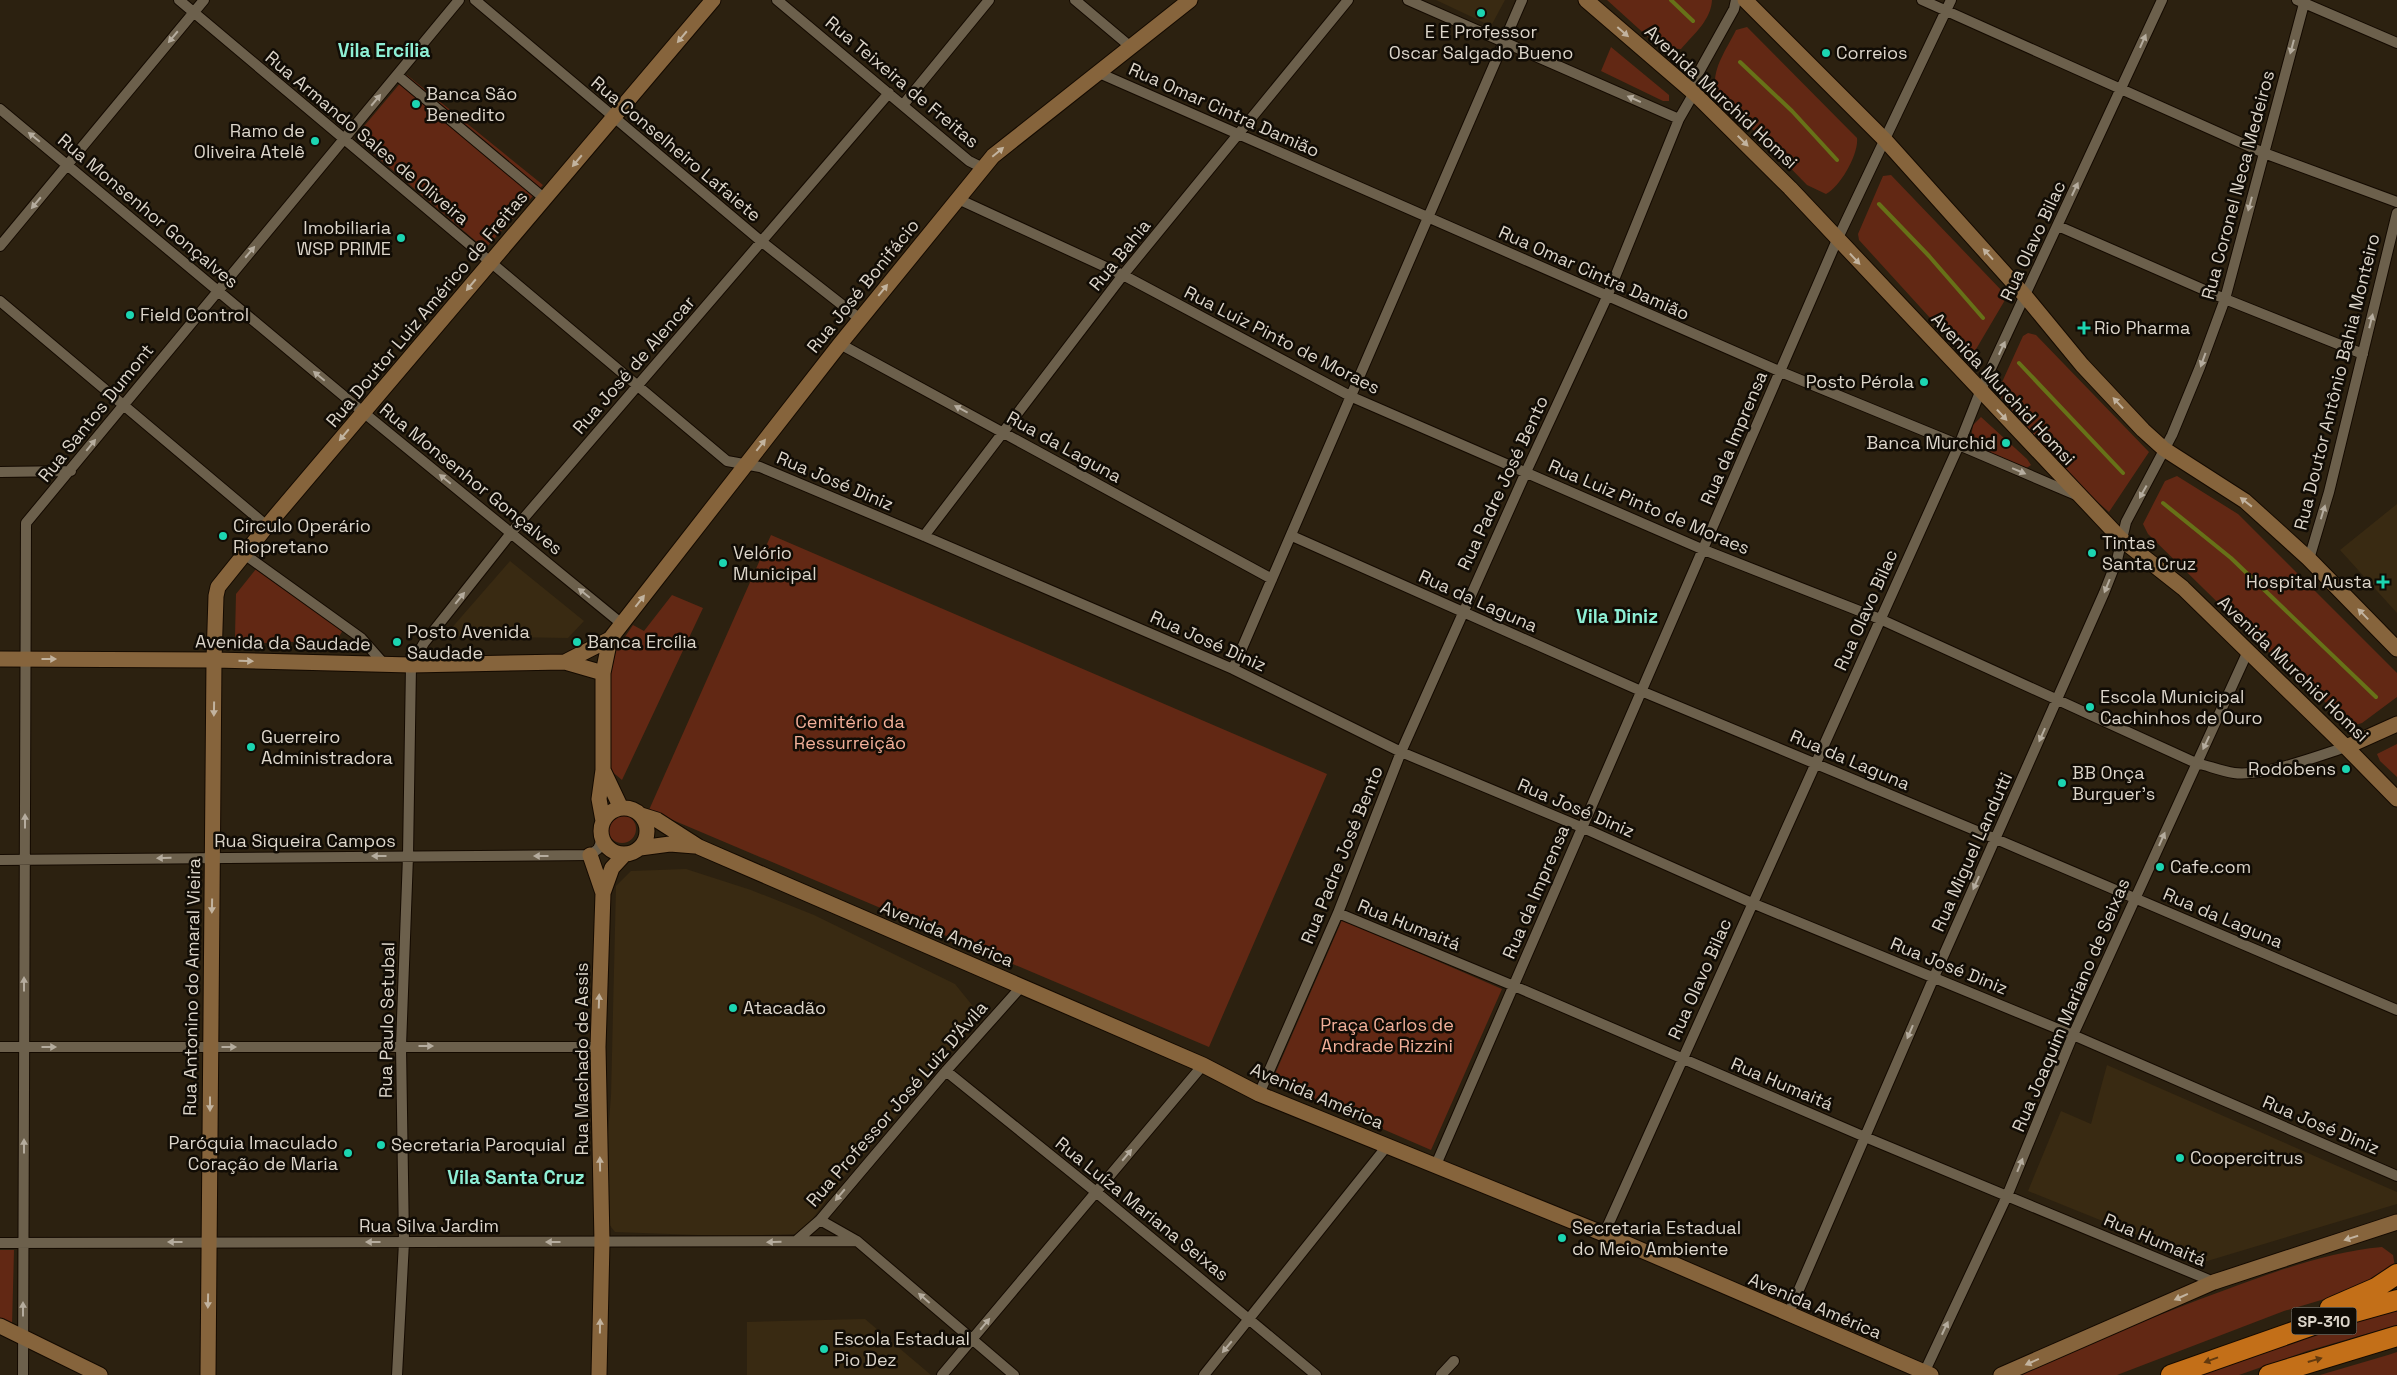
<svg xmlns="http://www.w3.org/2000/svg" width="2397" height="1375" viewBox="0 0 2397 1375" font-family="'Space Grotesk',sans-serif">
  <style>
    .built { fill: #392a12 }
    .green { fill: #622814 }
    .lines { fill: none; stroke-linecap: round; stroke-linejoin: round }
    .stream { stroke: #677218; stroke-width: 4 }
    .street-casing { stroke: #140a00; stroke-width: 12 }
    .secondary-casing { stroke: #140a00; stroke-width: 17 }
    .highway-casing { stroke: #140a00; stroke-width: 22 }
    .street { stroke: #6c604c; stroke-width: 10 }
    .secondary { stroke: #86643c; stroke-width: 15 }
    .highway { stroke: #c36f18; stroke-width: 20 }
    .oneway { fill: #c2b39f }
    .oneway2 { fill: #b5ac9e }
    .oneway3 { fill: #61390e }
    .poi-dot { fill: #1cd5b1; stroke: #110c05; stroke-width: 2 }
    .labels { text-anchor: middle; stroke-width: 5; stroke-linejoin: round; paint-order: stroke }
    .shield { fill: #110c05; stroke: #9f998f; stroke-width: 1 }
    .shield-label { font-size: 16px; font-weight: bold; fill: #dcd5ca }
    .poi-label { font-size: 18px; fill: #dcd5ca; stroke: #110c05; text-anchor: start }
    .street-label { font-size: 18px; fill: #dcd5ca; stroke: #110c05 }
    .park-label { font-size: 18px; fill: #f2af99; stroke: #110c05 }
    .neighbourhood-label { font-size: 19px; font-weight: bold; fill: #8eefd5; stroke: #110c05 }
  </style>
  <rect width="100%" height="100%" fill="#2c2110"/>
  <path class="built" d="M1436,0H1505L1491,26Z
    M2397,504V613L2340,550Z
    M510,561L584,621L568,638L454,636L449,631Z
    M686,869L751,890L814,915L955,984L980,1015L875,1142L845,1175L805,1229L796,1234L724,1236L615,1232L608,1223L606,1157L611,1096L616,886L631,871Z
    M2107,1065L2397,1192V1204L2204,1262L2028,1191L2061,1111L2091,1124Z
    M865,1319L931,1375H747V1322Z"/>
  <path class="green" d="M1607,0H1712C1711,20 1694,34 1681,49L1660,48Z
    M1747,27L1857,138C1859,154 1840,187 1826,194L1807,185L1717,93C1709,72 1727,49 1736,30Z
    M1611,47L1669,95V101H1663L1601,71Z
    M407,75L543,185L485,249L362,144L358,138L360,131Z
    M1891,175L2003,292L2005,300L1972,356L1962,353L1859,240L1858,234L1883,176Z
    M2028,333L2036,335L2149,452L2109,512L2084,490L2002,399L1998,391L2023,336Z
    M1981,417L2027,459L2031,465L2025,469L1970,444L1973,425Z
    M2177,476L2238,514L2397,673V697L2362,723L2352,726L2260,644L2148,534L2143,524L2165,481Z
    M771,535L1327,774L1209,1047L649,810Z
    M256,569L343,630L337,640L239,644L235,636L236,594Z
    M672,595L703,608L622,780L610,770L609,681L616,650L633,625L644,631Z
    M2397,744V777L2380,761L2377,754Z
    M608 829a14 14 0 1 1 28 0a14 14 0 1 1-28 0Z
    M1342,920L1502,989L1431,1150L1272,1081Z
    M2382,1247L2393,1255L2395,1267L2355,1290L2284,1311L2117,1375H2016C2085,1345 2154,1316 2225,1290C2277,1271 2327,1252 2382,1247Z
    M0,1250H14L12,1326L0,1320Z
    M2397,1307V1325L2307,1351L2239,1375H2188Z
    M2397,1352V1375H2320L2388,1355Z"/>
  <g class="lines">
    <path class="stream" d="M1671,0L1693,21
      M1740,62L1792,111L1837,160
      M1879,204L1929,256L1983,318
      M2019,363L2123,473
      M2163,503L2231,558L2376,697"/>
    <g class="street-casing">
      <path id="street" d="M179,0L727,461L760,467L924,536L1233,669L1401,752L1581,827L1752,903L2073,1035L2397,1176
        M475,0L762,242L860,319
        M777,0L969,161L983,168
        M1075,0L1132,48
        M1408,0L1679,119
        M1922,0L2264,153L2397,202
        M2297,0L2397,43
        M1099,73L1781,372L1959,445L2076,495
        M397,75L545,199
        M903,105L989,0
        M0,109L363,412L622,624
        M958,199L1123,275L1352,397L1704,550L1880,619L2196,763C2209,766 2221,771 2234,773C2263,777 2318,756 2346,747
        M2058,226L2225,299L2363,354
        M0,246L204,0
        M0,301L267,526
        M840,344L1272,579
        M0,472L71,471
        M924,536L1123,275L1348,0
        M1292,536L1641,691L1996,839L2397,1010
        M244,554L361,638L384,664
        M2309,559L2329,492L2397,213
        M1233,669L1522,0
        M0,860L590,855L598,849L602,840
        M1338,913L1514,986L1865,1137L2214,1282
        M0,1047H598
        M946,1071L1096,1192L1316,1375
        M1259,1094L1338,913L1401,752L1526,472L1607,297L1679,119L1694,93L1695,79L1734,9L1736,0
        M1435,1167L1837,240L1951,0
        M820,1220L857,1241L1014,1375
        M1604,1234L1959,445L1980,392L2162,0
        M796,1241L820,1220L946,1071L1021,987
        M0,1243L857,1241
        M1788,1315L1934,977L2104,593L2117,560L2126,522L2172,435L2200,367L2225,299L2305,0
        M1924,1373L2007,1196L2073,1035L2248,651
        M23,1375L26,523L459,0
        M397,1375L404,1242L401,1046L408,856L411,665L424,643L511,533L889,93
        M942,1375L1203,1065
        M1204,1375L1387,1146
        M1441,1375L1454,1361"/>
    </g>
    <g class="secondary-casing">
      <path id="secondary" d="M1586,0L1694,93L1790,188L2121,539L2183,588L2346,747L2397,799
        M1745,0L1885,140L2026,297L2082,365L2143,430L2164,449L2245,501L2309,559L2397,649
        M0,659L214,660L411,665L565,662L603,673
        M565,662L610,639L840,344L993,156L1190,0
        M2346,747L2397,724
        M603,770L621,808
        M601 831a23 23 0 1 1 46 0a23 23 0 1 1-46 0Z
        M641,815L657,820L699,847L1203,1065L1259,1094L1604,1234L1931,1375
        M603,821L599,799L603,770V673L610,639
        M640,848L670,844L695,846
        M590,855L603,893
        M0,1326L100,1375
        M208,1375L214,660L216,596L218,587L267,526L713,0
        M599,1375L602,1242L598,1047L603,893L612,868L624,855
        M2001,1375L2214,1282L2397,1222"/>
    </g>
    <g class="highway-casing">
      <path id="highway" d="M2330,1308L2376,1288L2397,1274
        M2171,1375L2330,1319L2397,1300
        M2269,1375L2397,1336"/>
    </g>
    <use href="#street" class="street"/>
    <use href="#secondary" class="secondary"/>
    <use href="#highway" class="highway"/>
  </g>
  <defs><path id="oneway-solid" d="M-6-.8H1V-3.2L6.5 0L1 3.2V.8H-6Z" transform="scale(1.25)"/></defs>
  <g class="oneway">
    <use href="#oneway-solid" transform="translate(1623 32) rotate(41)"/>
    <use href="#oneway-solid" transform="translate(682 37) rotate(130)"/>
    <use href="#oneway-solid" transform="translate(1743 141) rotate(45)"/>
    <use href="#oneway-solid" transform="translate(998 152) rotate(-40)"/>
    <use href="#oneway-solid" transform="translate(577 161) rotate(130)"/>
    <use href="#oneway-solid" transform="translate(1988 254) rotate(-132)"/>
    <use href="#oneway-solid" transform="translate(1855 259) rotate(47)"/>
    <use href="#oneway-solid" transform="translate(471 285) rotate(130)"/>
    <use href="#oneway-solid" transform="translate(883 290) rotate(-51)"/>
    <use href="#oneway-solid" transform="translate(2118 403) rotate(-133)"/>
    <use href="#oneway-solid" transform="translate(2002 415) rotate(47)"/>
    <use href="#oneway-solid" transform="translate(344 435) rotate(130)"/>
    <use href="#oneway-solid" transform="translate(761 445) rotate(-52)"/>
    <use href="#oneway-solid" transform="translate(2246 502) rotate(-142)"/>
    <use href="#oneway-solid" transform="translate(640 601) rotate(-52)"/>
    <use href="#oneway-solid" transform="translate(2363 614) rotate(-134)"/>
    <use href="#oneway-solid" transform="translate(49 659)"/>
    <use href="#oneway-solid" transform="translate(246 661) rotate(1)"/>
    <use href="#oneway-solid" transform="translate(214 709) rotate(91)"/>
    <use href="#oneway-solid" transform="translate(212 906) rotate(91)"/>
    <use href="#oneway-solid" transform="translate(599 1001) rotate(-88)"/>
    <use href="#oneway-solid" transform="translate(210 1104) rotate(90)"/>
    <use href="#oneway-solid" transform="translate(600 1164) rotate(-91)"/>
    <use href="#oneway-solid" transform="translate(2351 1238) rotate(162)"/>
    <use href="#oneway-solid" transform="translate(2181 1297) rotate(156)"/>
    <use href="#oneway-solid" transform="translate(208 1301) rotate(91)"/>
    <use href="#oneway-solid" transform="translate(600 1326) rotate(-89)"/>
    <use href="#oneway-solid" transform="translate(2032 1362) rotate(156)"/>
  </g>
  <g class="oneway2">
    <use href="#oneway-solid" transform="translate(173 37) rotate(130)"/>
    <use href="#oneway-solid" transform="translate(2143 41) rotate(-66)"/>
    <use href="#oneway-solid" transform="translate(2292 47) rotate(105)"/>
    <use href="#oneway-solid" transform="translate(1634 99) rotate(-156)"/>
    <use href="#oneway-solid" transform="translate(376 100) rotate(-50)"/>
    <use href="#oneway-solid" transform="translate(34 137) rotate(-141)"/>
    <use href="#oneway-solid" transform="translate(2075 189) rotate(-65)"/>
    <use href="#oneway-solid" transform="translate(36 203) rotate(130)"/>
    <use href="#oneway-solid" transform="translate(2250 204) rotate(105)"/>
    <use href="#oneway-solid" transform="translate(250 252) rotate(-50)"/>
    <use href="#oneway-solid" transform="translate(2371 321) rotate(-76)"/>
    <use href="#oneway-solid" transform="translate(2002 348) rotate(-65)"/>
    <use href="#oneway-solid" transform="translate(2203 360) rotate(110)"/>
    <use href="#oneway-solid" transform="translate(319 376) rotate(-140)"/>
    <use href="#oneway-solid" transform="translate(961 409) rotate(-152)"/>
    <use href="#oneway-solid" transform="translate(91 445) rotate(-51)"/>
    <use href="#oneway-solid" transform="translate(2019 471) rotate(23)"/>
    <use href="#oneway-solid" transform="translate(445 479) rotate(-141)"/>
    <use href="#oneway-solid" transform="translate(2143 492) rotate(119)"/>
    <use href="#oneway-solid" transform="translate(2323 512) rotate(-73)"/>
    <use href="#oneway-solid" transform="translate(2107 586) rotate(112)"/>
    <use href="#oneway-solid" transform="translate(584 593) rotate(-141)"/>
    <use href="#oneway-solid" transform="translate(460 598) rotate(-51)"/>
    <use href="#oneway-solid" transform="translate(2042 735) rotate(114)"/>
    <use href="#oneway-solid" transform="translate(2206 743) rotate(115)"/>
    <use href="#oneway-solid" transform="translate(25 821) rotate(-90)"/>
    <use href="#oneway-solid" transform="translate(2162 839) rotate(-66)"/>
    <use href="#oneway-solid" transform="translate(379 856) rotate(180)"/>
    <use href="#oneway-solid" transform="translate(541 856) rotate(180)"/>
    <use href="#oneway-solid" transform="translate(164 858) rotate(179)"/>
    <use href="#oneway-solid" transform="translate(1976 883) rotate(114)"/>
    <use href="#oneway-solid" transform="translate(24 984) rotate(-90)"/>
    <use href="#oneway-solid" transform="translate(1910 1032) rotate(113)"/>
    <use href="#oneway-solid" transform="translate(426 1046)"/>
    <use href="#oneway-solid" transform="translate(49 1047)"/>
    <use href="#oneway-solid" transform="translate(229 1047)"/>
    <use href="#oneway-solid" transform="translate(24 1146) rotate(-90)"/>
    <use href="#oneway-solid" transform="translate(1127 1155) rotate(-50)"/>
    <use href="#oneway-solid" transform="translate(2020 1165) rotate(-68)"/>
    <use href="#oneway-solid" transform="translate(840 1195) rotate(130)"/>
    <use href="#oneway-solid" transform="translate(175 1242) rotate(180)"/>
    <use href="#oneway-solid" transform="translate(373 1242) rotate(180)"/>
    <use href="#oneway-solid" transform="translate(553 1242) rotate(180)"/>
    <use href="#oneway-solid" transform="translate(774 1242) rotate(179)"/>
    <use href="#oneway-solid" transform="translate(924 1298) rotate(-139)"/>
    <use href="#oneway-solid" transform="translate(23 1309) rotate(-90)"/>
    <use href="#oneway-solid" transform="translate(985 1324) rotate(-50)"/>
    <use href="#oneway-solid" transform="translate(1945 1328) rotate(-65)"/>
    <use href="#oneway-solid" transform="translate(1227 1347) rotate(130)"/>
  </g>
  <g class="oneway3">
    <use href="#oneway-solid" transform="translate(2211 1360) rotate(160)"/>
    <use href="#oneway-solid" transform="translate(2315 1360) rotate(-16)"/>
  </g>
  <g class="poi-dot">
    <circle cx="1481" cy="13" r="5"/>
    <circle cx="1826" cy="53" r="5"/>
    <circle cx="416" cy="104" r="5"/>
    <circle cx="315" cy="141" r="5"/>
    <circle cx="401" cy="238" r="5"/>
    <circle cx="130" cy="315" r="5"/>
    <path d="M2081.5 320.5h5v5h5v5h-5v5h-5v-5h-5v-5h5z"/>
    <circle cx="1924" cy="382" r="5"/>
    <circle cx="2006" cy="443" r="5"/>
    <circle cx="223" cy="536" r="5"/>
    <circle cx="2092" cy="553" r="5"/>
    <circle cx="723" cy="563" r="5"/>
    <path d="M2380.5 574.5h5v5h5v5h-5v5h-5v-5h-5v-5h5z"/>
    <circle cx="397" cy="642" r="5"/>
    <circle cx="577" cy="642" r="5"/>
    <circle cx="2090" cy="707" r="5"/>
    <circle cx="251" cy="747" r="5"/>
    <circle cx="2346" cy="769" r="5"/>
    <circle cx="2062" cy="783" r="5"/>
    <circle cx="2160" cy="867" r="5"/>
    <circle cx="733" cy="1008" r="5"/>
    <circle cx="381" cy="1145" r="5"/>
    <circle cx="348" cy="1153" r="5"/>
    <circle cx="2180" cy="1158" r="5"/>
    <circle cx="1562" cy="1238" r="5"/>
    <circle cx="824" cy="1349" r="5"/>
  </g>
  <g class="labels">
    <rect class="shield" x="2291.5" y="1307.5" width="65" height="27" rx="4"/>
    <g class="shield-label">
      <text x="2324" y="1327">SP-310</text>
    </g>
    <g class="poi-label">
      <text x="1481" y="38" text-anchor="middle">E E Professor<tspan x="1481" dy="21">Oscar Salgado Bueno</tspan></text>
      <text x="1836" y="59">Correios</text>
      <text x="426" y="100">Banca São<tspan x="426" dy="21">Benedito</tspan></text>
      <text x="305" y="137" text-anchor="end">Ramo de<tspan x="305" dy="21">Oliveira Atelê</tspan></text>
      <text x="391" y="234" text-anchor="end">Imobiliaria<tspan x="391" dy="21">WSP PRIME</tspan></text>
      <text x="140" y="321">Field Control</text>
      <text x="2094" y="334">Rio Pharma</text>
      <text x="1914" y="388" text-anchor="end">Posto Pérola</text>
      <text x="1996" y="449" text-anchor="end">Banca Murchid</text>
      <text x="233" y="532">Círculo Operário<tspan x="233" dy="21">Riopretano</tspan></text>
      <text x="2102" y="549">Tintas<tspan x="2102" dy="21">Santa Cruz</tspan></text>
      <text x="733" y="559">Velório<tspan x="733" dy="21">Municipal</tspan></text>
      <text x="2372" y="588" text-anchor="end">Hospital Austa</text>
      <text x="407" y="638">Posto Avenida<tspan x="407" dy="21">Saudade</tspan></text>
      <text x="587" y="648">Banca Ercília</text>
      <text x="2100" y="703">Escola Municipal<tspan x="2100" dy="21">Cachinhos de Ouro</tspan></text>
      <text x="261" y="743">Guerreiro<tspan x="261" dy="21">Administradora</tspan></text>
      <text x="2336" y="775" text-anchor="end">Rodobens</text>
      <text x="2072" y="779">BB Onça<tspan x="2072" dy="21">Burguer's</tspan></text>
      <text x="2170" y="873">Cafe.com</text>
      <text x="743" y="1014">Atacadão</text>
      <text x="338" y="1149" text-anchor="end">Paróquia Imaculado<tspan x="338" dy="21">Coração de Maria</tspan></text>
      <text x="391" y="1151">Secretaria Paroquial</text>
      <text x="2190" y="1164">Coopercitrus</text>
      <text x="1572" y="1234">Secretaria Estadual<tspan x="1572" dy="21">do Meio Ambiente</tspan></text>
      <text x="834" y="1345">Escola Estadual<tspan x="834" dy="21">Pio Dez</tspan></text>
    </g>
    <g class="street-label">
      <text transform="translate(902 82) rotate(40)" y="6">Rua Teixeira de Freitas</text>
      <text transform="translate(1721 97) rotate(43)" y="6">Avenida Murchid Homsi</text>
      <text transform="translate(1224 110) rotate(24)" y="6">Rua Omar Cintra Damião</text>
      <text transform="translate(367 138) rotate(40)" y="6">Rua Armando Sales de Oliveira</text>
      <text transform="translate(676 149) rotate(40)" y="6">Rua Conselheiro Lafaiete</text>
      <text transform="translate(2238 185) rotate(-75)" y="6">Rua Coronel Neca Medeiros</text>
      <text transform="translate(148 211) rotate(40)" y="6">Rua Monsenhor Gonçalves</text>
      <text transform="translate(2033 241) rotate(-65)" y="6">Rua Olavo Bilac</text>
      <text transform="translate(1120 255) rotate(-51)" y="6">Rua Bahia</text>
      <text transform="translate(1594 273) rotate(24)" y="6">Rua Omar Cintra Damião</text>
      <text transform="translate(863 286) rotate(-51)" y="6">Rua José Bonifácio</text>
      <text transform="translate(427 309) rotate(-50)" y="6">Rua Doutor Luiz Américo de Freitas</text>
      <text transform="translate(1282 340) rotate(27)" y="6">Rua Luiz Pinto de Moraes</text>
      <text transform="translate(634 365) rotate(-49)" y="6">Rua José de Alencar</text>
      <text transform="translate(2337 382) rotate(-76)" y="6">Rua Doutor Antônio Bahia Monteiro</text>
      <text transform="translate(2003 389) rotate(47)" y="6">Avenida Murchid Homsi</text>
      <text transform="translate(96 413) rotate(-51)" y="6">Rua Santos Dumont</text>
      <text transform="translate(1734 438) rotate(-67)" y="6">Rua da Imprensa</text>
      <text transform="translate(1064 447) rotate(29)" y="6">Rua da Laguna</text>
      <text transform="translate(471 479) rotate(39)" y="6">Rua Monsenhor Gonçalves</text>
      <text transform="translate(835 481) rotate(23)" y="6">Rua José Diniz</text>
      <text transform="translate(1503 483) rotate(-65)" y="6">Rua Padre José Bento</text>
      <text transform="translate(1649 507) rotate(23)" y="6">Rua Luiz Pinto de Moraes</text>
      <text transform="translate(1478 601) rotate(24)" y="6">Rua da Laguna</text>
      <text transform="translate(1866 610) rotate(-66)" y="6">Rua Olavo Bilac</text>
      <text transform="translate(1208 641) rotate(24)" y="6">Rua José Diniz</text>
      <text transform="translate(283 643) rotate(1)" y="6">Avenida da Saudade</text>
      <text transform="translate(2293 669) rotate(44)" y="6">Avenida Murchid Homsi</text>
      <text transform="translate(1850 760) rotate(23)" y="6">Rua da Laguna</text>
      <text transform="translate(1576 808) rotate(23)" y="6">Rua José Diniz</text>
      <text x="305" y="847">Rua Siqueira Campos</text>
      <text transform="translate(1972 852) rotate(-66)" y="6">Rua Miguel Landutti</text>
      <text transform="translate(1342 855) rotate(-68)" y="6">Rua Padre José Bento</text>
      <text transform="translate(1536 892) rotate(-67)" y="6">Rua da Imprensa</text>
      <text transform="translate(2223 918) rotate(23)" y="6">Rua da Laguna</text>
      <text transform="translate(1409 925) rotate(22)" y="6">Rua Humaitá</text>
      <text transform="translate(947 934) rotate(23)" y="6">Avenida América</text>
      <text transform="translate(1949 966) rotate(22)" y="6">Rua José Diniz</text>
      <text transform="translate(1700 979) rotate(-66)" y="6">Rua Olavo Bilac</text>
      <text transform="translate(192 987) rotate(-89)" y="6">Rua Antonino do Amaral Vieira</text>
      <text transform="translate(2071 1005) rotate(-67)" y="6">Rua Joaquim Mariano de Seixas</text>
      <text transform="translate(387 1020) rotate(-89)" y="6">Rua Paulo Setubal</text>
      <text transform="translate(582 1059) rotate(-90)" y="6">Rua Machado de Assis</text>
      <text transform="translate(1782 1084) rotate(23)" y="6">Rua Humaitá</text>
      <text transform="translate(1317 1096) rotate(23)" y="6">Avenida América</text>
      <text transform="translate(897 1104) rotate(-49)" y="6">Rua Professor José Luiz D'Ávila</text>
      <text transform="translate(2321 1125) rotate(23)" y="6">Rua José Diniz</text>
      <text transform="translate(1142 1209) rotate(39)" y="6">Rua Luíza Mariana Seixas</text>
      <text x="429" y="1232">Rua Silva Jardim</text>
      <text transform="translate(2155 1240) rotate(23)" y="6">Rua Humaitá</text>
      <text transform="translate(1815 1306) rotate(23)" y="6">Avenida América</text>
    </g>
    <g class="park-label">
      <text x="850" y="728">Cemitério da<tspan x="850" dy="21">Ressurreição</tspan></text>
      <text x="1387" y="1031">Praça Carlos de<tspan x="1387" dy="21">Andrade Rizzini</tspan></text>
    </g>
    <g class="neighbourhood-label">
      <text x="384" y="57">Vila Ercília</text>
      <text x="1617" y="623">Vila Diniz</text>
      <text x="516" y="1184">Vila Santa Cruz</text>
    </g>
  </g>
</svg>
